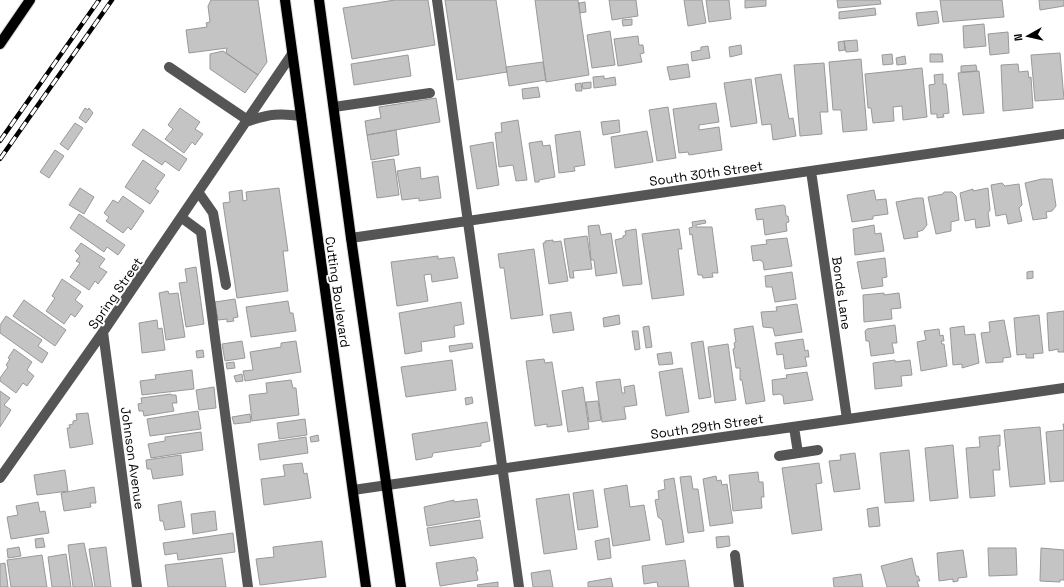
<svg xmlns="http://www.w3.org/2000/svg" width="1064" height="587" viewBox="0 0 1064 587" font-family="'Space Grotesk',sans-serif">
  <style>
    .building { fill: #c4c4c4; stroke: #999 }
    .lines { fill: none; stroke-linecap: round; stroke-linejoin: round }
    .major-casing { stroke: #dbdbdb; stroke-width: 12 }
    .minor { stroke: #555; stroke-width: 10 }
    .major { stroke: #000; stroke-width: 10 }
    .rail-casing { stroke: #000; stroke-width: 4.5 }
    .rail { stroke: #fff; stroke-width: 3; stroke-dasharray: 9; stroke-linecap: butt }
    .labels { text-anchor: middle; stroke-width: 4; stroke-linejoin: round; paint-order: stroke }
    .street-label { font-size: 13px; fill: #000; stroke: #fff }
  </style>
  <rect width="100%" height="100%" fill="#fff"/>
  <path class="building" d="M211,0H258L267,62L258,75L226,53L227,48L189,53L186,30L207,27L206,23L210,22L208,6Z
    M395,0H428L435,45L352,59L343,8Z
    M445,0H496L507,72L457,80Z
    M535,0H578L589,75L546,82Z
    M609,0H636L638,16L612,20Z
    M684,0H702L706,23L688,26Z
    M706,0H729L731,19L709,22Z
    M745,0H766V6L745,8Z
    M837,0H880L881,4L838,8Z
    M940,0H1002L1004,17L943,22Z
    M1039,0H1064V6L1040,10Z
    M585,2L586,12L580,13L579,3Z
    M875,8L876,15L839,19V12Z
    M937,11L939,23L918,26L916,13Z
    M632,19V25L623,26L622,20Z
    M984,24L986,46L964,48L963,26Z
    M610,31L615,65L592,68L587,35Z
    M1008,32L1009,53L990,55L988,34Z
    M638,36L639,45H643L644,53L640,54L642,62L618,66L614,39Z
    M857,40L858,51L846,52L844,41Z
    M844,41L845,50L839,51L838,42Z
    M741,45L742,54L730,57L729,47Z
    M708,46L710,58L692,61L691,52L701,50V47Z
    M223,51L258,75L245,93L210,69V54Z
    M1060,53L1064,99L1035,101L1031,55Z
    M892,54L893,64L883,65L882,55Z
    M930,54H942L943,62H930Z
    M408,55L411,76L354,85L351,64Z
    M905,56L906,64L897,65L896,58Z
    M861,59L867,130L843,132L841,110H833L829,62Z
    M543,62L546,80L509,86L506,67Z
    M824,63L828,112H820L822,134L800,136L794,65Z
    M688,64L690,77L670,80L667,67Z
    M1018,64L1019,72L1028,71L1029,78L1031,77L1033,108L1003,111L1001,65Z
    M976,65L977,71L961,72V66Z
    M922,68L927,117L903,120L902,106L893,107L894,121L873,123L871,108H868L865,74Z
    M979,71L984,113L963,115L958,73Z
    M781,74L789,119L793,118L796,136L773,140L771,124L762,125L755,78Z
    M943,74V84H946L947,90L949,113L943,114L944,117L937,118V114H931L929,85L935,84L934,75Z
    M604,76V79L615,77L616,85L594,88L593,77Z
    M751,79L757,123L731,127L724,83Z
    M591,82V88L583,89L582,83Z
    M581,83L582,91H576L575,84Z
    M538,87L540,97L523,99L522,89Z
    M436,98L440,122L367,135L365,121L381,118L379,107Z
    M716,103L719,122L699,125V130L719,127L722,150L689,155L688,152L679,153L673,109Z
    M668,107L676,158L657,161L649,110Z
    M85,108L88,110L89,108L93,113L86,123L79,118Z
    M180,108L200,122L195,129L203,134L195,145L192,142L184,153L165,139L173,129L168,125Z
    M518,120L527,180L516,181L513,165L499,167L495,133L502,132L501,123Z
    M619,120L620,132L603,135L601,122Z
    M75,123L83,128L68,150L60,144Z
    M143,129L187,159L179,171L165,161L162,165L132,145Z
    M396,130L399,155L371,160L367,135Z
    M580,131L585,165L574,167L575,171L559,173L555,135Z
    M647,131L653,162L615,168L611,137Z
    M542,141L543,146L550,145L555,177L539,180V182H535L529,143Z
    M493,142L499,185L477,189L470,146Z
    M55,150L64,156L49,178L40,172Z
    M394,159L399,195L377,198L372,162Z
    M143,160L165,175L155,189L159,191L150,204L125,187Z
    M420,167L421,179L438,176L441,198L419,201V198L402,200L397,171Z
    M1042,179H1052L1056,206L1052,211L1046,212L1047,218L1033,220L1025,183Z
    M1002,183L1005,186L1019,184L1022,205L1019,208L1022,221L1008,224L1006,214L996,216L991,185Z
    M80,188L94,197L84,214L69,205Z
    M279,188L288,251H283L288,291L237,298L223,203L230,202L229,192L242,190L243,201L247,200L246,192Z
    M988,188L990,210L988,213L990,226L976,228L975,219L965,221L960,193L973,189V191Z
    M874,190L876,200L886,199L888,214L873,216V219L852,222L847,195Z
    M944,192H952L956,196L959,220L951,222V231L936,234L928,197L943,194Z
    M123,196L144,211L131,230L128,227L123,233L106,221L109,217L104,213L113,200L118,203Z
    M917,198H923L927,225L923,230L917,232L918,237L904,239L896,202Z
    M783,205L785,206L786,216H788L789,222L786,223L787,231L765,235L763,219L757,220L755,209Z
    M79,214L125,245L118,255L107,247L104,252L70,228Z
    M705,220L706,223L696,225V227H712L718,273H712L713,277L703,278L702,275H698L692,234L690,235L689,228L693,227L692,222Z
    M599,225L601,235L611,233L617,273L596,276L594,260H591L588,226Z
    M874,225L875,234L881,233L884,251L855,255L853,229Z
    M636,229L642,284L623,286L615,240L623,238V236L626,235L625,231Z
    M679,229L682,249H678L684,295L652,299L642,234Z
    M587,236L592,269L573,271L574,278H570L564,239Z
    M787,238L792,266L764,270L763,262L760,260L753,261L751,246L767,244L766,240Z
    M553,240V242L561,241L568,281L549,284L543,243H545V241Z
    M81,243L105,259L99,267L107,272L98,284L95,281L89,290L70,277L80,263L76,261L80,256L75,251Z
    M534,249L543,315L511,319L504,268H500L498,254Z
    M438,256V259L454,257L458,278L432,282L431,274L424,275L428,301L397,306L391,262Z
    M885,258L887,277L882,278L883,286L862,289L857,262Z
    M196,267L204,324L186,327L179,283L187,282L185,269Z
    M1033,271V278L1027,279V272Z
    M792,272L796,299L775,302L772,287H766L765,276Z
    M62,279L81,292L75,300L83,306L75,317L71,314L64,324L46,311L55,298L52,296Z
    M168,291L169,294L178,293L185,337L166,340L159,293Z
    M884,293V295L899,293L901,308L891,309L892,319L864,322L863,295Z
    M235,299L238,317L233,318L234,321L227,322V319L218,320L215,302Z
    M24,300L66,330L55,346L13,316Z
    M288,301L290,313H293L296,331L251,337L246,307Z
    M461,302L464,324L454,326L455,337L421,342L422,351L405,354L399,313Z
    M797,304L802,332L775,336L773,328L763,327L761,312L777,311L776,307Z
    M1064,311V352H1058V349L1049,351L1047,313Z
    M571,312L574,330L553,333L550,315Z
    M619,315L620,324L604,327L603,318Z
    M1039,315L1043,353L1033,354L1034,358H1026V354L1017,355L1014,318Z
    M6,316L42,340L38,346L48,353L42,363L0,333V325Z
    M157,320L158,329L162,328L165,350L142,353L139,323Z
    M1004,320L1011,357L1003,358V362L986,363L981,333L990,332L989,322Z
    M895,325L897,343H892L894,353L871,356L869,341H866L865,331L867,329Z
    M649,326L652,347L646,348L643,327Z
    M753,326L765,401L746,404L742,380H740V368H736L733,349L735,348L734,343L736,342L734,329Z
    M964,326L965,335L975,334L979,363L962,368V364L953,365L950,328Z
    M939,329L940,336L943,335L944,341H941L942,344H944L947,366L921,371L917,342L926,340L924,331Z
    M632,331H638L640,349L635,350Z
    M803,339L805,351L808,350L809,357H805L807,366L785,369L783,354L777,355L775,343Z
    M242,341L245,358L225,361L222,344Z
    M296,341L301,372L245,381L243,371L253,370L250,352L281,347V343Z
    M703,341L711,397L699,399L691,343Z
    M472,343L473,348L450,352L449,346Z
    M728,344L736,400L715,403L708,347Z
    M14,349L32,362L27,370L34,376L27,386L23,383L16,393L0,381V378L8,367L6,365L10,359L8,358Z
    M203,350L204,357L197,358L196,351Z
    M671,352L673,364L659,365L657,354Z
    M544,359L545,363L552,362L562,425L547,427V424L535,426L526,361Z
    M452,360L456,390L406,397L401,367Z
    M895,360V362L910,360L912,375L901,376L902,386L875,389L873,363Z
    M234,362L235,368L227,369L226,363Z
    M682,368L689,412L666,416L659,372Z
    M192,370L194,389L142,395L140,381L156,379L155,375Z
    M807,372L813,400L784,404L783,396L780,394L773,395L772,380L787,378L786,375Z
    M242,374L243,381L236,382L234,376Z
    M620,379L622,393H625L624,387L634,385L637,405L624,407L626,419L602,422L596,382Z
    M291,380L293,388H296L299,415L252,421L249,395L267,393L266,383Z
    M214,387L216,408L199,410L196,390Z
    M583,387L589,429L568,432L562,391Z
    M0,391L10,398L4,405L11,410L0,427Z
    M171,394V395H176L177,403H172L174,411L144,416L143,411H139L138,404L142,403L141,398Z
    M472,397L473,403L466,405L465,398Z
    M598,401L601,420L589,422L586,402Z
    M198,411L201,429L150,436L147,419Z
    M88,413L93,444L70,448L67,428H70L69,425L73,424V421L77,420L76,414Z
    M250,414L251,422L234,424L232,417Z
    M305,419L307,435L279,439L277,423Z
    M487,422L490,441L481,443V446L433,453L432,457L416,460L412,434Z
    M1063,424H1064V481L1050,482L1046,432L1064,430Z
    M1040,427L1045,484L1010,487L1004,430Z
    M201,432L203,450L151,458L148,444L165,441V437Z
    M318,435L319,441L311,442L310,437Z
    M1000,435V446H998L1000,470H993L995,496L970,498L966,448L980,447L979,437Z
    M306,437L308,453L260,460L258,444Z
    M953,445L958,498L930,501L925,448Z
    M909,450L914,501L885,503L880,453Z
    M855,453L860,489L834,492L829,461L841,460L840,455Z
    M181,455L183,475L153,479L151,469H147L146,460Z
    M302,463L304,474L307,473L311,498L264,505L261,479L285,476L283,465Z
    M819,463L822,483L816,484L822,530L792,534L782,468Z
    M65,470L68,491L37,495L34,475Z
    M758,472L759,482H763L764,497H761L762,508L733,511L729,475Z
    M691,476L693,489H698L704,531L688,533L680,477Z
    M716,476L717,481L721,480L722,485L727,484L733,523L710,526L703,479Z
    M674,478L684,542L666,545L662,520L658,517L655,500L659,499L658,491L665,489L664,480Z
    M627,485L630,507L644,505L650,540L613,546L604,489Z
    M94,487L96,503H90L91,507L64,511L61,493Z
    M593,490L598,527L578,530L573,493Z
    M569,494L577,549L544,554L536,499Z
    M477,499L480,517L427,526L424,507L454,500V502Z
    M181,501L185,527L165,530L163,521H160L158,505Z
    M38,502L40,512L45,511L49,533L11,539L7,517L18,515L16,506Z
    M878,507L880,526L869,527L867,509Z
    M215,511L217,530L193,534L191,514Z
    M480,520L483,538L430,546L427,528Z
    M233,533L235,552L178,560L177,553L165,555L163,543Z
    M729,536L730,546L717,548L716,537Z
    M43,538L45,547L36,548L35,539Z
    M609,538L611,558L598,560L595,541Z
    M322,541L326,577L260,585L256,559L274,557L273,547Z
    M84,543L93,587H73L68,545Z
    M19,547L21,556L8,558L7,549Z
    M106,547L111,587H95L89,549Z
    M988,548H1016L1017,575L989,576Z
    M1041,548L1064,550V580H1060V582L1040,581Z
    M963,550L967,577L958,578V581L953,582V579L939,581L937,553Z
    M66,554L71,587H52L48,557Z
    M42,555L47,587H11L7,560Z
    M474,557L476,559L478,571H476L478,580L440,586L436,563Z
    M222,558L226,587H168L165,565Z
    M912,558L916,576H918L920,581H917L919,587H887L881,566Z
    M685,560L689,587H658L657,582L644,584L642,566Z
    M5,563L8,587H0V564Z
    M550,570L553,587H533L531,573Z
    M861,574L863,587H834L833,578Z
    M611,578L613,587H588V582Z
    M498,582V587H478L477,585Z"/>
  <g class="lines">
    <g class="major-casing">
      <path id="major" d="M285,0L366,587
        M319,0L351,238L401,587
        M0,44L30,0"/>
    </g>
    <path class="minor" d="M437,0L519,587
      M169,67L249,121
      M334,107L430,93
      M249,121C269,114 280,113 301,116
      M811,171L847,419
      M199,193L213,213L226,285
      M182,218L201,232L248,587
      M351,238L1064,134
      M103,332L137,587
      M794,427L798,453
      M779,456L818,450
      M0,478L103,332L292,54
      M353,490L1064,388
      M735,555L739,587"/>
    <use href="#major" class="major"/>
    <g class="rail-casing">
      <path id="rail" d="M0,141L99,0
        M0,159L112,0"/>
    </g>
    <use href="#rail" class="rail"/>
  </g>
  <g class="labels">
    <g class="street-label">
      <text transform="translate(706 173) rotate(-8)" y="5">South 30th Street</text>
      <text transform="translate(338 292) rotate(82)" y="5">Cutting Boulevard</text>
      <text transform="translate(115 293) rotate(-55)" y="5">Spring Street</text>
      <text transform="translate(842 293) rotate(82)" y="5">Bonds Lane</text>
      <text transform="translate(707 426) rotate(-8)" y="5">South 29th Street</text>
      <text transform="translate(133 458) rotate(82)" y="5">Johnson Avenue</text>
    </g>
  </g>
  <g transform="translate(1028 36) rotate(262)" stroke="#ffffff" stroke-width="3" paint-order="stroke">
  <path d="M0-3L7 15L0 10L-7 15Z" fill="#000000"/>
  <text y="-6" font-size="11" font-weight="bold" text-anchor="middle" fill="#000000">N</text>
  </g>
</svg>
